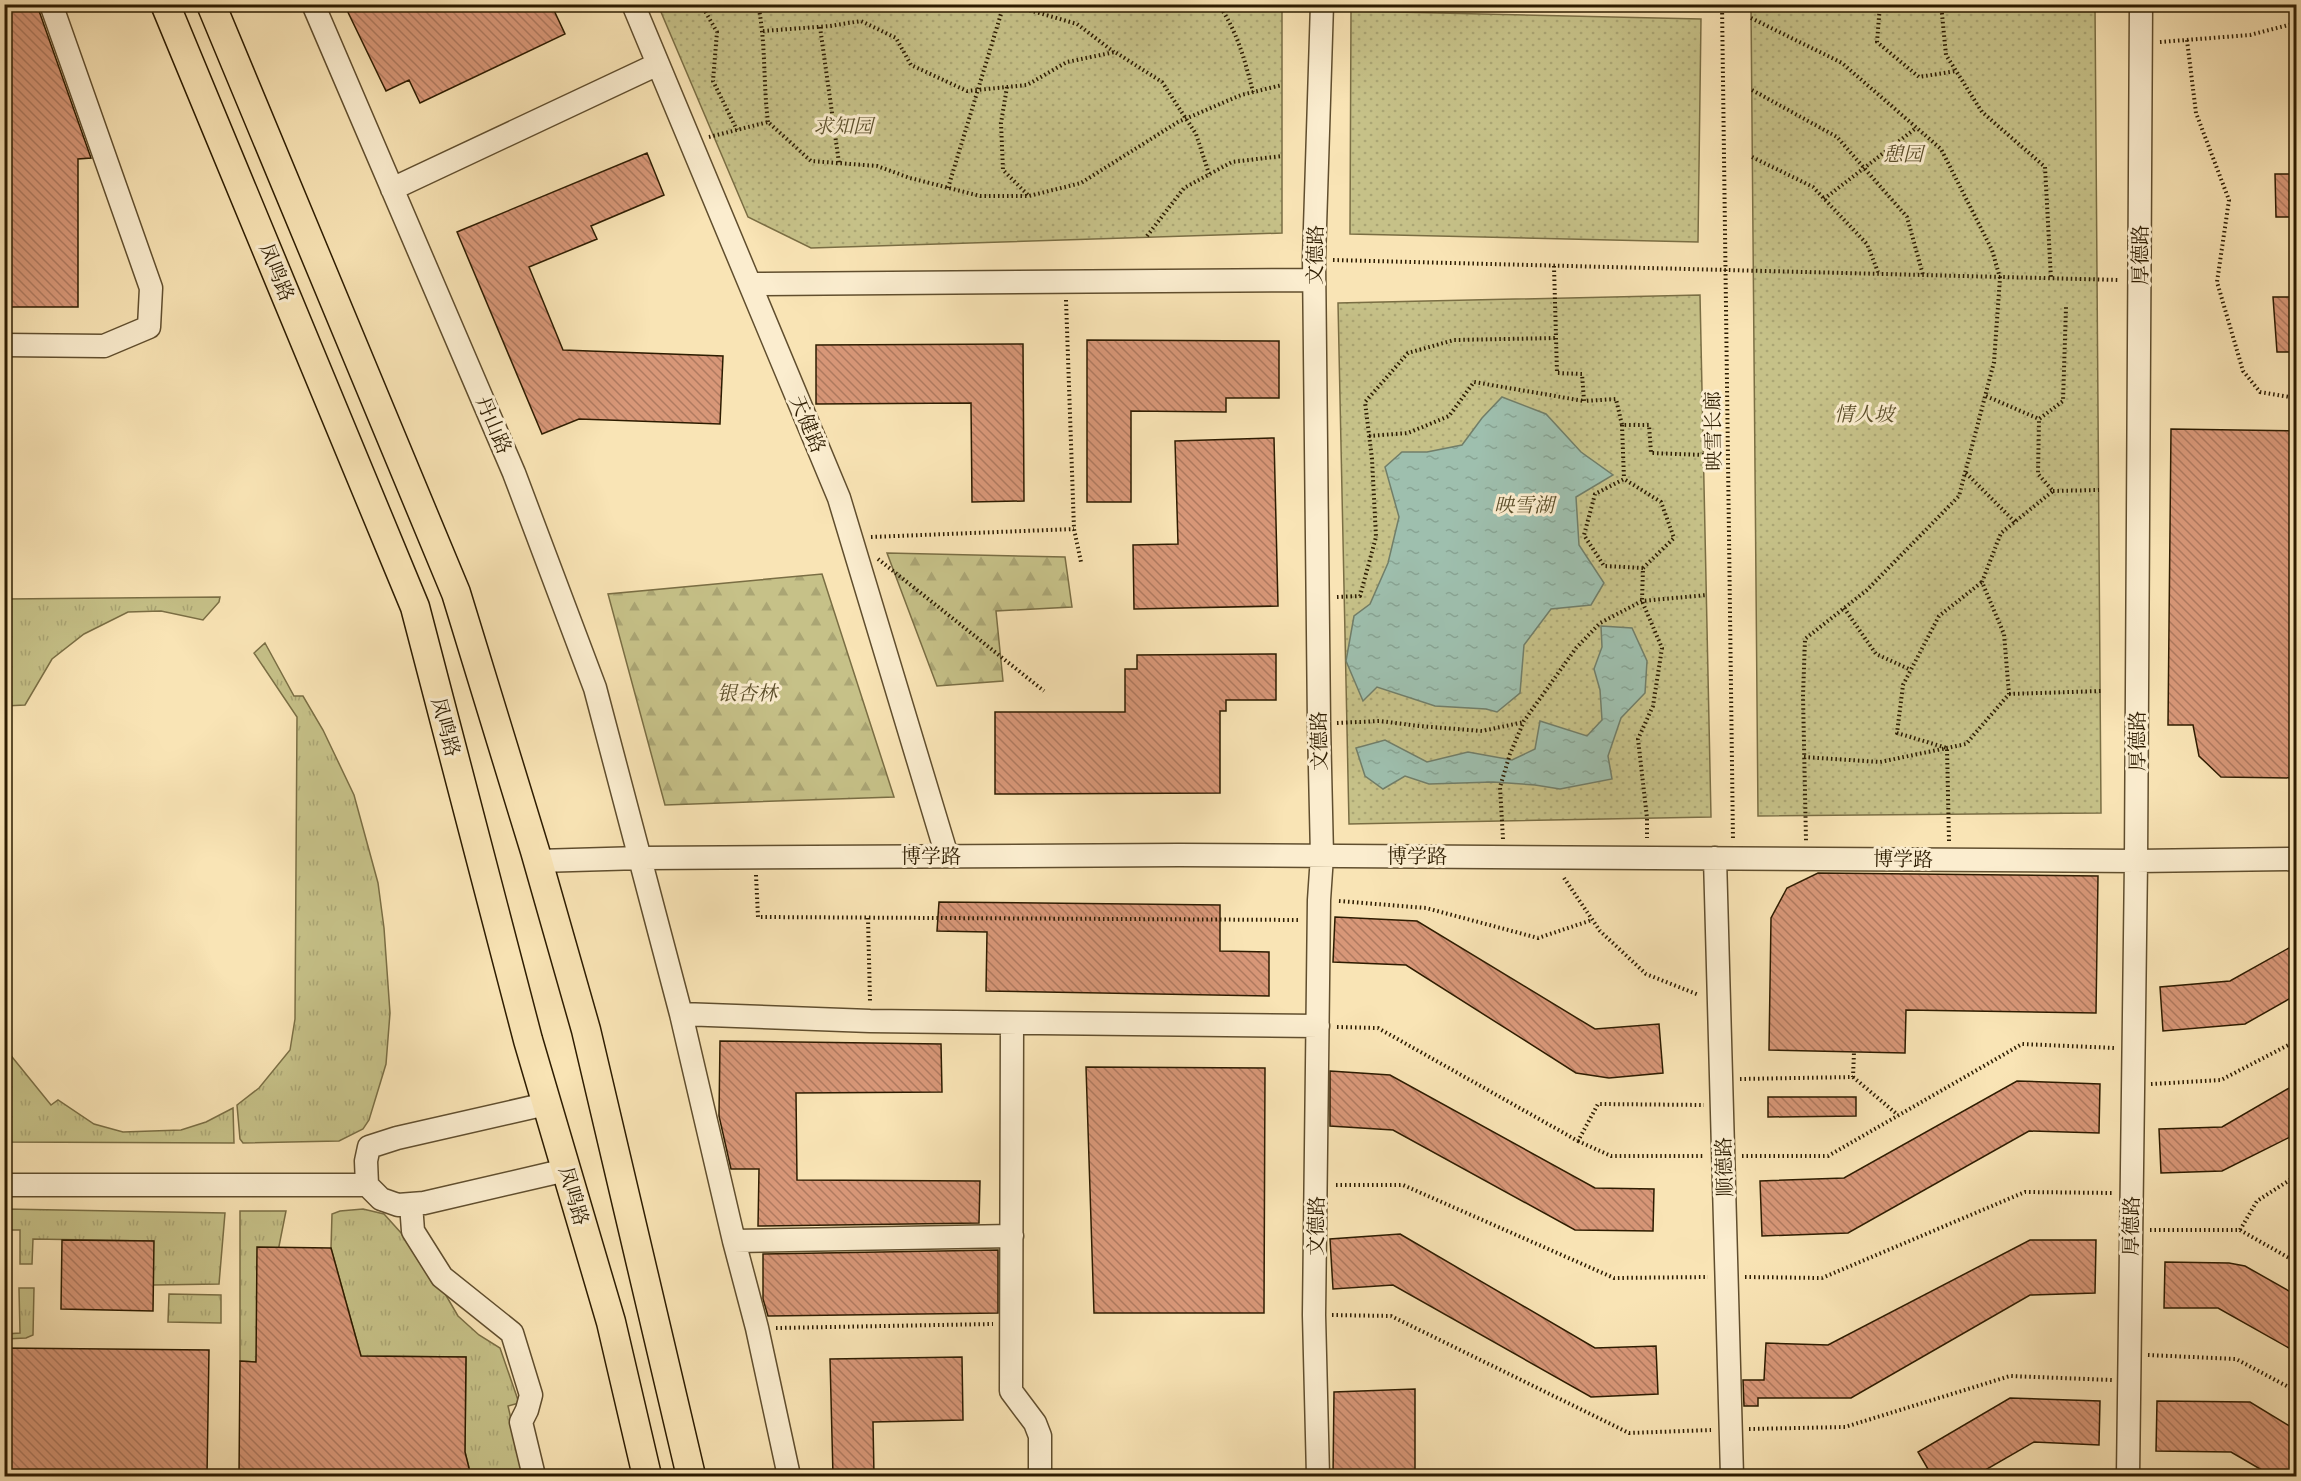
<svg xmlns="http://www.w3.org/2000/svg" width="2301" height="1481" viewBox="0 0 2301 1481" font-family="'IM FELL Double Pica','Noto Serif SC',serif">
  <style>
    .grass { fill: url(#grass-tufts); stroke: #7a6e44; stroke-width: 1.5 }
    .forest { fill: url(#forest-firs); stroke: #7a6e44; stroke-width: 1.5 }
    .park { fill: url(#park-dots); stroke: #7a6e44; stroke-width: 1.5 }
    .water { fill: url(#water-ripples); stroke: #717e69; stroke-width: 1.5 }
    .building { fill: url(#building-back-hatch); stroke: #2d1c01; stroke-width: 1.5 }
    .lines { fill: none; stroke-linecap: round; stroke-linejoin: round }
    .minor-casing { stroke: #604e2e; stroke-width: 25 }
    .major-casing { stroke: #2d1c01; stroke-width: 31 }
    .path { stroke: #2d1c01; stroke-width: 4; stroke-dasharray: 1.5 3; stroke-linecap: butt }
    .minor { stroke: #fbedcf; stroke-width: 22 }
    .major { stroke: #f9e4b5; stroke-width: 28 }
    .labels { text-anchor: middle; stroke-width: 6; stroke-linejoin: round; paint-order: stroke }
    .park-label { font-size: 20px; font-style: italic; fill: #5b4e2a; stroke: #fbedcf }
    .street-label { font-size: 20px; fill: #2d1c01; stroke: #fbedcf }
  </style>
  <defs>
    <pattern id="grass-tufts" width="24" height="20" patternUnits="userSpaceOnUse" patternTransform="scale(1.5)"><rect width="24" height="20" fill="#c6c188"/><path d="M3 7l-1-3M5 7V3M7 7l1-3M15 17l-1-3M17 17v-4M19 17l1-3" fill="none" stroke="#aaa574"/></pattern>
    <pattern id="forest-firs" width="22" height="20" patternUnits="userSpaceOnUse" patternTransform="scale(1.5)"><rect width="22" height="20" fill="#c6c188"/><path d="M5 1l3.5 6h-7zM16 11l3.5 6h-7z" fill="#aaa574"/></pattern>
    <pattern id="park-dots" width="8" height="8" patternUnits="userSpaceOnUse" patternTransform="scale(1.5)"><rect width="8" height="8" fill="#c6c188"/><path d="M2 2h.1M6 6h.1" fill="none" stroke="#aaa574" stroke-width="1.8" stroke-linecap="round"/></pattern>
    <pattern id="water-ripples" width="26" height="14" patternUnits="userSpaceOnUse" patternTransform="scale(1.5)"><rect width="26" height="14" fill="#9ebfae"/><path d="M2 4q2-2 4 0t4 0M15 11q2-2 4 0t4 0" fill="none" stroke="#88a494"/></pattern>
    <pattern id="building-back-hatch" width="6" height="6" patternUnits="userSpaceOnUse" patternTransform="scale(1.5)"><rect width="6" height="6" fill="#d89778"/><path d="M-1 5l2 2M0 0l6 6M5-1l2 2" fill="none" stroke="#b07a60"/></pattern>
  </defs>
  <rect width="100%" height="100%" fill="#f9e4b5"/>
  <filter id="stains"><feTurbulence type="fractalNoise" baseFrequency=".00333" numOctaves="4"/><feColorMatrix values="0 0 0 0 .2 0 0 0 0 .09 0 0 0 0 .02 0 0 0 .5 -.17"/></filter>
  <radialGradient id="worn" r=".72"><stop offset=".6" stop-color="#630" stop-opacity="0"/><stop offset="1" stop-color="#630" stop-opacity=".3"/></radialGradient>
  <path class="grass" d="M220,597L219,602L203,620L161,611L128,612L84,634L52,659L25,705L5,706V599Z
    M265,643L294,696H303L323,730L354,795L378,883L384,928L390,1013L386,1064L369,1120L363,1129L339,1141L243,1143L240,1139L237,1105L259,1088L290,1050L295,1019L297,717L254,653Z
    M4,1047L51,1105L58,1100L94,1124L123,1132L181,1130L206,1122L233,1108L234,1143L5,1142Z
    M5,1209L225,1213L219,1284L153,1285V1241L33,1239L32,1264H20V1230H5Z
    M363,1209L384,1214L402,1234L427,1273L444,1292L458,1316L479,1335L500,1348L519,1403L508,1406L524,1476H471L465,1452L466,1357L361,1356L331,1248L332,1214L340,1211Z
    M240,1211H286L256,1362L240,1361Z
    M19,1288H34L33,1335L26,1338L5,1339V1334L20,1333Z
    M169,1294L221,1295V1323L168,1322Z"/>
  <path class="forest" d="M887,553L1065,557L1072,607L996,611L1003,681L937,686Z
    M822,574L894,797L665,805L608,594Z"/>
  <path class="park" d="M658,5H1282V233L811,248L748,217Z
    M1751,5H2095L2101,813L1758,816Z
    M1351,11L1701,19L1698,242L1350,234Z
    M1700,295L1711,817L1349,824L1338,303Z"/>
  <path class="water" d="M1502,397L1546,414L1581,452L1613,475L1576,497L1579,545L1604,583L1591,605L1551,609L1524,645L1520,693L1497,712L1486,709L1435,706L1377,687L1363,701L1346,661L1354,616L1370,604L1388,563L1399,517L1385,467L1402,452H1427L1462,445L1482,418Z
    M1601,626L1632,628L1647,661L1645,693L1621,718L1608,756L1612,779L1560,789L1535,785L1493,782L1429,784L1405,776L1383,789L1365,776L1356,748L1385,740L1427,762L1468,752L1512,760L1535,749L1540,721L1587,736L1602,720L1600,690L1594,669L1602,647Z"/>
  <path class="building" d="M344,4H551L565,34L420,103L409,80L386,91Z
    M38,8L91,158L78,159V307H4V10Z
    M647,153L664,195L591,226L597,239L529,267L563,350L723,356L720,424L579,419L542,434L457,232Z
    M2275,174H2296V217H2276Z
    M2273,297H2296V352H2277Z
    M1087,340L1279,341V398H1226V412L1131,411V502H1087Z
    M1023,344L1024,501L972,502L971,403L816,404V345Z
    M2171,429L2296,431V778L2221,777L2199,756L2193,725H2168Z
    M1274,438L1278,606L1134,609L1133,545L1178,544L1175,441Z
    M1276,654V700H1226V711H1220V793L995,794V712H1125V669H1137V655Z
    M1818,873L2098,876L2096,1013L1906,1010L1905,1053L1769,1050L1771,918L1787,888Z
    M939,902L1220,905V951L1269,952V996L986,991L987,932L937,931Z
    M1335,917L1417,921L1595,1029L1659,1024L1663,1073L1609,1078L1576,1073L1406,965L1333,962Z
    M2296,944V995L2245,1024L2163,1031L2160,987L2230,981Z
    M720,1041L941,1044L942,1092L796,1093L797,1180L980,1181L979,1223L758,1226L759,1169H731L719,1116Z
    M1086,1067L1265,1068L1264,1313H1094Z
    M1330,1071L1390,1075L1595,1188L1654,1189L1653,1231L1575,1230L1393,1130L1330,1126Z
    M2017,1081L2100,1084L2099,1133L2029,1131L1848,1233L1762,1236L1760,1181L1844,1178Z
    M2296,1084V1134L2222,1171L2161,1173L2159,1129L2222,1127Z
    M1768,1097H1856V1116L1768,1117Z
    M1400,1234L1595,1348L1656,1346L1658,1394L1591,1397L1393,1285L1333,1289L1330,1239Z
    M62,1240L154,1241L153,1311L61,1309Z
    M2030,1240H2096L2095,1293L2030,1295L1851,1398H1758V1406H1744L1743,1380H1764L1766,1343L1828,1345Z
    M257,1247L331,1248L361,1356L466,1357L465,1452L471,1476H239L240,1361L256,1362Z
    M998,1250V1313L768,1316L763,1299V1254Z
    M2165,1262L2229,1263L2245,1266L2296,1295V1352L2218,1308H2164Z
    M4,1348L209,1350L207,1476H4Z
    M962,1357L963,1420L873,1422L874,1476H833L830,1359Z
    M1415,1389V1476H1333L1334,1392Z
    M2010,1398L2100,1401L2099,1445L2034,1442L1975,1476H1932L1918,1452Z
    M2157,1401L2250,1402L2296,1430V1476H2272L2231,1452L2156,1451Z"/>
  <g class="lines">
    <g class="minor-casing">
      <path id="minor" d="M313,4L514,473L595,688L681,1014
        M633,4L839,498L947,856
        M392,189L658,64
        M750,284L1314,280
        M4,345L104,346L149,327L151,288L51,4
        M1715,858L1732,1476
        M538,861L641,858L1179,855L2136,861L2296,859
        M1012,1023L1011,1391L1035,1423L1040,1436V1476
        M4,1185H367L381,1199L398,1205L424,1203L566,1170
        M367,1185L366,1161L369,1147L397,1138L546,1104
        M411,1204L413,1231L442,1277L512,1333L531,1395L527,1410L521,1422L534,1476
        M734,1241L681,1014L870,1021L1318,1026
        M789,1476L757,1328L734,1241L1012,1236
        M1318,1476L1314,1315L1319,900L1322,856L1319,724L1314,259L1322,4
        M2128,1476L2136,861L2141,4"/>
    </g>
    <g class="major-casing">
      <path id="major" d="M165,4L415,607L528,1040L611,1322L647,1476
        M211,4L456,593L535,851L586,1030L691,1476"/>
    </g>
    <path class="path" d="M701,4L717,32L713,81L737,130
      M758,4C766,43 763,83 768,122
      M1008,4L1077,24L1114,52
      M1218,4C1237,30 1245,61 1253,92
      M1722,4L1733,841
      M1941,4L1946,55L1982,112L2045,167L2051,279
      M1880,5L1877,42L1919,77L1956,71
      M1751,18L1842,63L1941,149L1992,250L2000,278L1994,362L1959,496L1867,590L1805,639L1803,696L1806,841
      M820,27L839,163
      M763,31L830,26L861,21L896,38L911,65L967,91L1027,85L1067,62L1115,52L1162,82L1196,134L1209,174
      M2187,40L2196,113L2229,200L2217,282L2243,371L2260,392L2296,398
      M2160,42L2250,35L2296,23
      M1007,87L1001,123L1003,170L1028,195
      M1752,90L1837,137L1907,217L1923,275
      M709,137L768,122L811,161L877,166L910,178L980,196H1029L1081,183L1178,122L1241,95L1282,85
      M1752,157L1813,187L1867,244L1878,272
      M948,188L1004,4
      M1824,199L1916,128
      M1147,236L1184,188L1232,162L1282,156
      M1333,260L2120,280
      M1554,266L1557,373L1582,374L1584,401L1616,399L1622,425H1649L1651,453L1704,455
      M1066,300L1074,529L1081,562
      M1986,396L2039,419
      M1622,425L1624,479
      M1369,436L1408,433L1449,416L1474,382L1584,401
      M1966,473L2015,522
      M2053,491L2099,490
      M871,537L1074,529
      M878,559L1044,691
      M1643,568L1674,538L1661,502L1624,479L1595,494L1584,535L1604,566L1643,568L1642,601L1662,648L1653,706L1638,739L1647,818V838
      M1337,597L1360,596L1376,537L1372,459L1365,402L1408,353L1454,340L1556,338
      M1844,608L1876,654L1911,670
      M2009,694L2101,691
      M1337,723L1380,721L1419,726L1482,731L1524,722
      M1804,757L1880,762L1966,744L2009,694L2004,634L1982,582L2001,533L2053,491L2038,474L2039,419L2063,401L2066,307
      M1503,839L1500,787L1510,754L1524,721L1576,648L1600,623L1642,601L1707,595
      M1949,841L1947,748L1897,733L1903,685L1939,616L1982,582
      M756,875L758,917L1300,920
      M1564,878L1600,931L1646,974L1699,995
      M1339,901L1426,908L1538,938L1592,920
      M868,918L870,1001
      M1337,1027L1378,1028L1578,1141L1598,1104L1704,1105
      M1853,1077L1898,1115
      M1740,1079L1853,1077L1854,1052
      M2151,1084L2221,1080L2296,1041
      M1578,1141L1611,1156H1704
      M1742,1156H1828L2022,1044L2115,1048
      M1336,1185H1403L1614,1278L1708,1277
      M2150,1230H2240L2296,1262
      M2240,1230L2257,1201L2296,1176
      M1745,1277L1822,1278L2025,1192L2113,1193
      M1332,1315L1391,1316L1629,1433L1711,1430
      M776,1328L993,1324
      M2148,1355L2236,1359L2296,1391
      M1749,1429L1845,1427L2010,1376L2112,1380"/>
    <use href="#minor" class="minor"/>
    <use href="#major" class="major"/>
  </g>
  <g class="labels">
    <g class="park-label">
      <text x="843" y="133">求知园</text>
      <text x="1903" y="161">憩园</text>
      <text x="1864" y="421">情人坡</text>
      <text x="1524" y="512">映雪湖</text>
      <text x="747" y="700">银杏林</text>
    </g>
    <g class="street-label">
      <text transform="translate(1315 255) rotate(-89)" y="7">文德路</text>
      <text transform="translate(2140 255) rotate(-90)" y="7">厚德路</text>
      <text transform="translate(277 272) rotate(68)" y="7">凤鸣路</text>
      <text transform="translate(808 424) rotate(67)" y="7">天健路</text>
      <text transform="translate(494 425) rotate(67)" y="7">丹山路</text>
      <text transform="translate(1713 431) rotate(-91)" y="7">映雪长廊</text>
      <text transform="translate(446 727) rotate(75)" y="7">凤鸣路</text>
      <text transform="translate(1319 741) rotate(-91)" y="7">文德路</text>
      <text transform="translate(2137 741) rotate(-90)" y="7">厚德路</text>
      <text x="931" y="863">博学路</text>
      <text x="1417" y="863">博学路</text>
      <text transform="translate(1903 859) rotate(1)" y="7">博学路</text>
      <text transform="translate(1724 1167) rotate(-92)" y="7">顺德路</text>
      <text transform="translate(574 1196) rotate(74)" y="7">凤鸣路</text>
      <text transform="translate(1316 1226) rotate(-89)" y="7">文德路</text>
      <text transform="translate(2131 1226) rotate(-89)" y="7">厚德路</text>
    </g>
  </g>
  <rect width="2301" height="1481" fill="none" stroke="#f9e4b5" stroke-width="24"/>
  <rect x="6" y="6" width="2289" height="1469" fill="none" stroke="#2d1c01" stroke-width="3"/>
  <rect x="12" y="12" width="2277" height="1457" fill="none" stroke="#2d1c01" stroke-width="1.5"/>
  <rect width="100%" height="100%" filter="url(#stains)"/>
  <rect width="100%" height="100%" fill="url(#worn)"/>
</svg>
